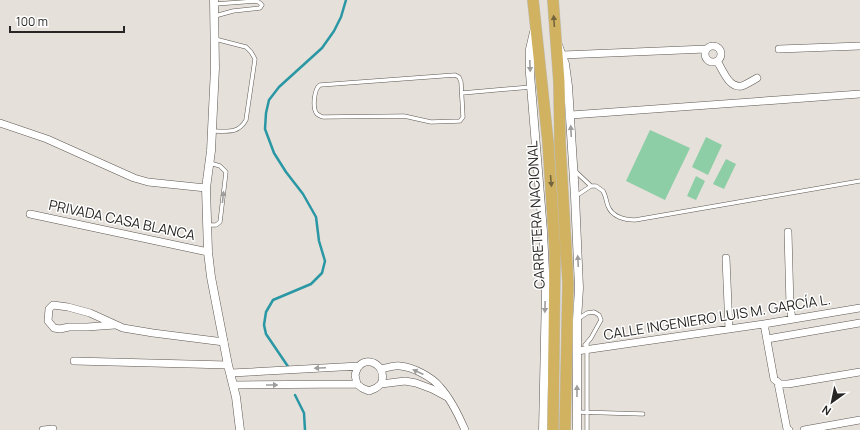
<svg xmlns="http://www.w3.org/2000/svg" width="860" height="430" viewBox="0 0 860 430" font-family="Manrope,sans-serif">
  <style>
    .green { fill: #8ecea6 }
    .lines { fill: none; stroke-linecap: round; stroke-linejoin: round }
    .stream { stroke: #2a97a5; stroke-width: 2.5 }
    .service-casing { stroke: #5c5752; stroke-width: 4.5 }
    .minor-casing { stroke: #5c5752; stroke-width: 8 }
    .tertiary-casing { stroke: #5c5752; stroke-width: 9 }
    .trunk-casing { stroke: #bebebd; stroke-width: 12 }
    .service { stroke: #fff; stroke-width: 3.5 }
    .minor { stroke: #fff; stroke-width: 7 }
    .tertiary { stroke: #fff; stroke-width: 8 }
    .trunk { stroke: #d0b260; stroke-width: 11 }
    .oneway { fill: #74653f }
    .oneway2 { fill: #9e9d9c }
    .labels { text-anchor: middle; stroke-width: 3; stroke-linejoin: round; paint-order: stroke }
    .street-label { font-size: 14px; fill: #282624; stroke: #fff }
  </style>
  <rect width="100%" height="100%" fill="#e5e0d9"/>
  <path class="green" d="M650,130L690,148L665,200L626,181Z
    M706,137L722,145L708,175L692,167Z
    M726,159L736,164L724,189L713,184Z
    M696,176L705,181L696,200L687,196Z"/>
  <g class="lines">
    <path class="stream" d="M289,368L266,334L264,325L266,312L273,300L311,284L322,273L325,261L319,241L316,217L303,194L286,172L274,153L265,129L266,113L269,100L279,87L322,48L334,31L341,17L346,0
      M295,395L304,413L305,430"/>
    <g class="service-casing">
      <path id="service" d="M215,4L257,1L260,3L262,5L260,8L233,11L215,16
        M455,75L459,77L461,82L463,117L460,121L431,122L404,116L323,117C322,117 317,114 317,114C312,108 314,89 320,85Z
        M462,93L531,87
        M213,131C228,131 238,134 246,120L255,59L251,52L246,47L215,39
        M575,171L591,186L576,196
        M591,186H596L603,191C606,196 606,201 608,206C612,217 625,220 635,220L860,181
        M208,225H216L220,222L226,172L220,166L210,163
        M578,319L587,313L594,312L599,315L601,320L591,338L585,345
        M577,412L643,414
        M587,430V343"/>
    </g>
    <g class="minor-casing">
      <path id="minor" d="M705 54a8 8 0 1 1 16 0a8 8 0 1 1-16 0Z
        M779,49L860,46
        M563,55L706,49
        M717,61C723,70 729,89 742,86C747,84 752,81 757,78
        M571,115L860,94
        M0,123L47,139L134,178L148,182L206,188
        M30,214L208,252
        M788,232L790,306L792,319
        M726,258L729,329
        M764,324L774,379L780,384H788L860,372
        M115,325L87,327H69L60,329L54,328L48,321L49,309L53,305L68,307L90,313L123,328L153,333L224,342
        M767,339L860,323
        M577,351L764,324L860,308
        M74,361L228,365
        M381,369C387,368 394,365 400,366C413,367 432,377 440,387C451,399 459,416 465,430
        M231,373L359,366
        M778,383L787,429L789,430
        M381,384C388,367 369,355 359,366C357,368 356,372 355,375L357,384L362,388L369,391L376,388L381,384L405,381L416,383L432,389L447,397
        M233,385L357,384
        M43,430L53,429
        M804,430L860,420"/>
    </g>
    <g class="tertiary-casing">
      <path id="tertiary" d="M214,0L215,68L213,109L211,151L206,188L208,252L211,277L228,365L236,397L240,430
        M534,32L530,49V74L543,231L546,292L543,430
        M558,45L565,64L568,86L575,196L579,288L577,320V430"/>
    </g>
    <g class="trunk-casing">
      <path id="trunk" d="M533,0L548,142L555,252L553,430
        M553,0L559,82L560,144L568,283L565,430"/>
    </g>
    <use href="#service" class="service"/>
    <use href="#minor" class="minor"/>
    <use href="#tertiary" class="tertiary"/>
    <use href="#trunk" class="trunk"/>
  </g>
  <defs><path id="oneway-solid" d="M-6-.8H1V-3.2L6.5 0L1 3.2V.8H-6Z"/></defs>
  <g class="oneway">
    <use href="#oneway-solid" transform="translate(554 21) rotate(-94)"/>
    <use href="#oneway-solid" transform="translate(551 181) rotate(85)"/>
  </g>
  <g class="oneway2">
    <use href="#oneway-solid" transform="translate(530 66) rotate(88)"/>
    <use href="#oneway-solid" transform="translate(571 131) rotate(-93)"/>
    <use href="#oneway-solid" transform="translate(223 197) rotate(-84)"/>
    <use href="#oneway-solid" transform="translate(578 261) rotate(-93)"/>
    <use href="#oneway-solid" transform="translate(545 307) rotate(91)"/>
    <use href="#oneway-solid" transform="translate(320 368) rotate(177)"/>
    <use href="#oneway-solid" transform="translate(418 372) rotate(-155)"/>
    <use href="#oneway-solid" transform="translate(272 385)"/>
    <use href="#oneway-solid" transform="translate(577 391) rotate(-90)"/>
  </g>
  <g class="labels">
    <g class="street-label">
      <text transform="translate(536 215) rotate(-93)" y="5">CARRETERA NACIONAL</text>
      <text transform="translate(122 220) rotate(12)" y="5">PRIVADA CASA BLANCA</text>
      <text transform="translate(717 317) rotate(-9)" y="5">CALLE INGENIERO LUIS M. GARCÍA L.</text>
    </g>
  </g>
  <g transform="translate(832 402) rotate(213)" stroke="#ffffff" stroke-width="3" paint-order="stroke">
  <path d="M0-3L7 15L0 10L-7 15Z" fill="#282624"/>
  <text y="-6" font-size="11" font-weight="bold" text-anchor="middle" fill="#282624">N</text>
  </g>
  <path d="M10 26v6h114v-6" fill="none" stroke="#282624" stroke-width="2"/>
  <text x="16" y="26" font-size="12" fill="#282624" stroke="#ffffff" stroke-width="3" paint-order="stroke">100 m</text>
</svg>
